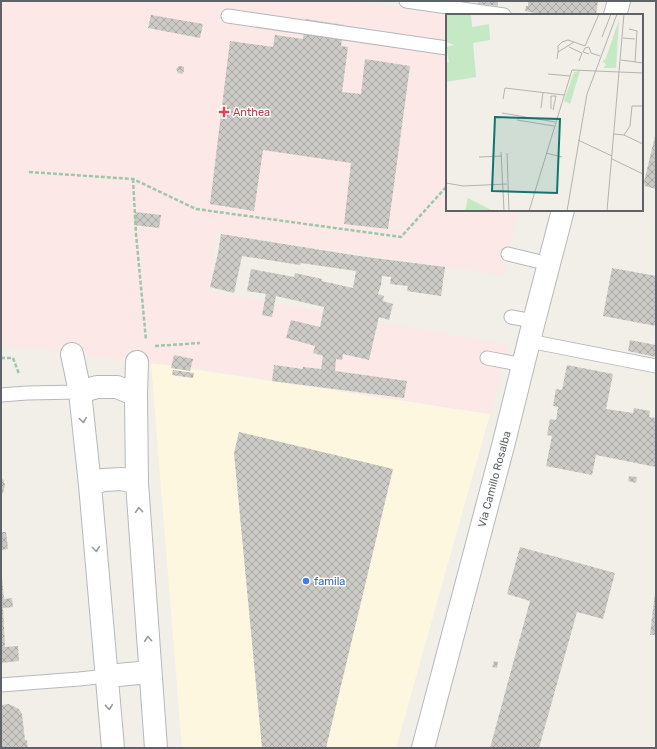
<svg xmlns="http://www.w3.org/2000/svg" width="657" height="749" viewBox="0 0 657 749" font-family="Rubik,sans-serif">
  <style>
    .commercial { fill: #fef7e0 }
    .medical { fill: #fce8e6 }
    .building { fill: url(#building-cross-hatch) }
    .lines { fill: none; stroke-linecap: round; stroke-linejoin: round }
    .service-casing { stroke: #b5b8bc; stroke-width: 15 }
    .minor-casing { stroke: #b5b8bc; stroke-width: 24 }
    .tertiary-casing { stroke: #b5b8bc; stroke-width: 24 }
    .path { stroke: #9cc7a9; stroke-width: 2.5; stroke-dasharray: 4 2; stroke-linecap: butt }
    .service { stroke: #fff; stroke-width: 13 }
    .minor { stroke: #fff; stroke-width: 22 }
    .tertiary { stroke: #fff; stroke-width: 22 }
    .oneway { stroke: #979a9d }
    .health-dot { fill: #e0444e; stroke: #fff; stroke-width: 1.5 }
    .shop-dot { fill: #3f7fe0; stroke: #fff; stroke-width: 1.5 }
    .labels { text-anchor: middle; stroke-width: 3; stroke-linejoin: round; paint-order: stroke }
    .health-label { font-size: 11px; fill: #be3a42; stroke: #fff; text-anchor: start }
    .street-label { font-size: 11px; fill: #5f6368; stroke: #fff }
    .shop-label { font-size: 11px; fill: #366cbe; stroke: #fff; text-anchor: start }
    .inset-road { fill: none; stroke: #b3b3b1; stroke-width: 1 }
    .view { fill: #0f766e; fill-opacity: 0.15; stroke: #0f766e; stroke-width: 2 }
    .inset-edge { fill: none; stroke: #5f6368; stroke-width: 2 }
  </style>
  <defs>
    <pattern id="building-cross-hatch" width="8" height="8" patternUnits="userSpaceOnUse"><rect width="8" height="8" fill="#cccac5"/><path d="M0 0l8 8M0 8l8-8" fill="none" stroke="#a9a8a4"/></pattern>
  </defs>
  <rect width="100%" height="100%" fill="#f1efe8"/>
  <path class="commercial" d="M151,363L490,414L396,748H182Z"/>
  <path class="medical" d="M1,1H351L449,15H447V210H519L503,275L217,233L208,291L509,345L490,414L196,368L137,362L1,344Z"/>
  <path class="building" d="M478,1H498V6L478,4Z
    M528,1H598L596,15H546L535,14V13L525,11L526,6H528Z
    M151,15L203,24L200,38L148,28Z
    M305,19L344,25L341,46L348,47L342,92L361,94L365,59L410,66L388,229L344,224L351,163L263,150L254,211L210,204L230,41L273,47L275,35L303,39Z
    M179,66H181L184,67V71L182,74L178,73L176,69Z
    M655,136H656V189L645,186L644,182Z
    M135,212L161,215L159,228L134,225Z
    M221,234L359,256L445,267L441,296L407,291L408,286L390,284L391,277L382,276L381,285L378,294L384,296L383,301L393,304L389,320L379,317L369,360L343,354L342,360L336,359L335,371L407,381L404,398L272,381L274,365L303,369V367L321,369L323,356L313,353L315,346L286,338L291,320L320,327L324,307L276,296L272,317L262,315L266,294L247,291L251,269L294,277L295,273L322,279V281L353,288L356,271L301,263L300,265L242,256L234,293L210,287L218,253Z
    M612,268L656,276V326L603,316Z
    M630,340L656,345V357L628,351Z
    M174,355L193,359L190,371L171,368Z
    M567,365L613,374L606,409L633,413L634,408L650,411L649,417L656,418V467L596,455L592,475L546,466L552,436L547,435L550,419L556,420L558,407L553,406L556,389L562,390Z
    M173,370L194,373L193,378L172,375Z
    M239,432L393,469L326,748H262L234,453Z
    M629,476L637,477L636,483L628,481Z
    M1,478L3,479L5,485L3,493L1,494Z
    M1,532H6L8,549L1,550Z
    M520,547L615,573L603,619L577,612L539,748H490L530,601L507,594Z
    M1,578H2L4,599L12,598L13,607L3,608L5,647L18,646L19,661L1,663Z
    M655,593H656V635H650Z
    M494,661L498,662L497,668L492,667Z
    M9,704L19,709L22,714L25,740H27L28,748H1V705Z"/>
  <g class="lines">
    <g class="service-casing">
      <path id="service" d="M406,1L504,15
        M228,16L447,48
        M508,254L549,264
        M511,317L534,321
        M529,341L656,366
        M487,358L523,365
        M1,395L27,393L80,392
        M1,685L79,679L107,676"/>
    </g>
    <g class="minor-casing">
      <path id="minor" d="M72,354L80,392L90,485L113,748
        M137,362L136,395L137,483L156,748
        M80,392L97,387H117L136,395
        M90,485L103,480L122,479L137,483
        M107,676L150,672"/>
    </g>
    <g class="tertiary-casing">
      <path id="tertiary" d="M615,15L619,1
        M423,748L503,446L534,321L563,210"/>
    </g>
    <path class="path" d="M29,172L133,179L196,209L401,237L447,186
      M133,179L136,234L146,340
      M155,346L200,343
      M1,358H13L19,374"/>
    <use href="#service" class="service"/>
    <use href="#minor" class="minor"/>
    <use href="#tertiary" class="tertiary"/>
  </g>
  <defs><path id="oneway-chevron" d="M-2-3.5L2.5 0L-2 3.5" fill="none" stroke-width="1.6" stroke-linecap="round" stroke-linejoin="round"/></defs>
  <g class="oneway">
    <use href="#oneway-chevron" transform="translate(83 420) rotate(83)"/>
    <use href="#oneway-chevron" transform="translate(139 510) rotate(-94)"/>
    <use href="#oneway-chevron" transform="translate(96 549) rotate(85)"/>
    <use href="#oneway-chevron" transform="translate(148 639) rotate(-94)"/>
    <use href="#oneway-chevron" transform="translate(109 707) rotate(85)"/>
  </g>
  <path class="health-dot" d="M222 106h4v4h4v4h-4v4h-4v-4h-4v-4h4z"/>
  <circle class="shop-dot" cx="306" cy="581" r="4"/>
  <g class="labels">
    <g class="health-label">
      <text x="233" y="116">Anthea</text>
    </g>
    <g class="street-label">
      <text transform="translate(494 479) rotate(-75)" y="4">Via Camillo Rosalba</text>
    </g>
    <g class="shop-label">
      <text x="314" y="585">famila</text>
    </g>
  </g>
  <g transform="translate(446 14)">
    <rect width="197" height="197" fill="#f1efe8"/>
    <path d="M0,0H25L26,13L43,10L44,26L27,29L30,63L0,68V49L3,48L0,33L8,31L0,28ZM22,184L47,197H19Z" fill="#c5e8c5"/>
    <path d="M173,6L170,54H157L160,51L157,47L160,44ZM134,57L124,90L118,87L128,58Z" fill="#c5e8c5"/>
    <path class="inset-road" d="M183,15L191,17L189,48M156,23L165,0M177,24L189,25M123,33L136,39L133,47M112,38V32L116,28L122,26L128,28M143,40L137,38L139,34L143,33L145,39L154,42M111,45L112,38L128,28L139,32L153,0M175,46L197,49M102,60L124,62M57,85L59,74L118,81M95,94L97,78M105,95V82H110L107,96M56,99L109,108M71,106L108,112M168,120L178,121L197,130M178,121L184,112L186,92H197M132,126L166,142M55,138L58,197M61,139L63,197M100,139L116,143M33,143L56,142M166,145L197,160M0,169L17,172L61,170M83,197L126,56L197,59M121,197L141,80L171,0M161,197L178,0"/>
    <path class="view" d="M49,103L114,105L111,179L46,177Z"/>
    <rect width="197" height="197" class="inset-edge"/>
  </g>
  <rect width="657" height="749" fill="none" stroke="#5f6368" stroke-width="4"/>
</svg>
